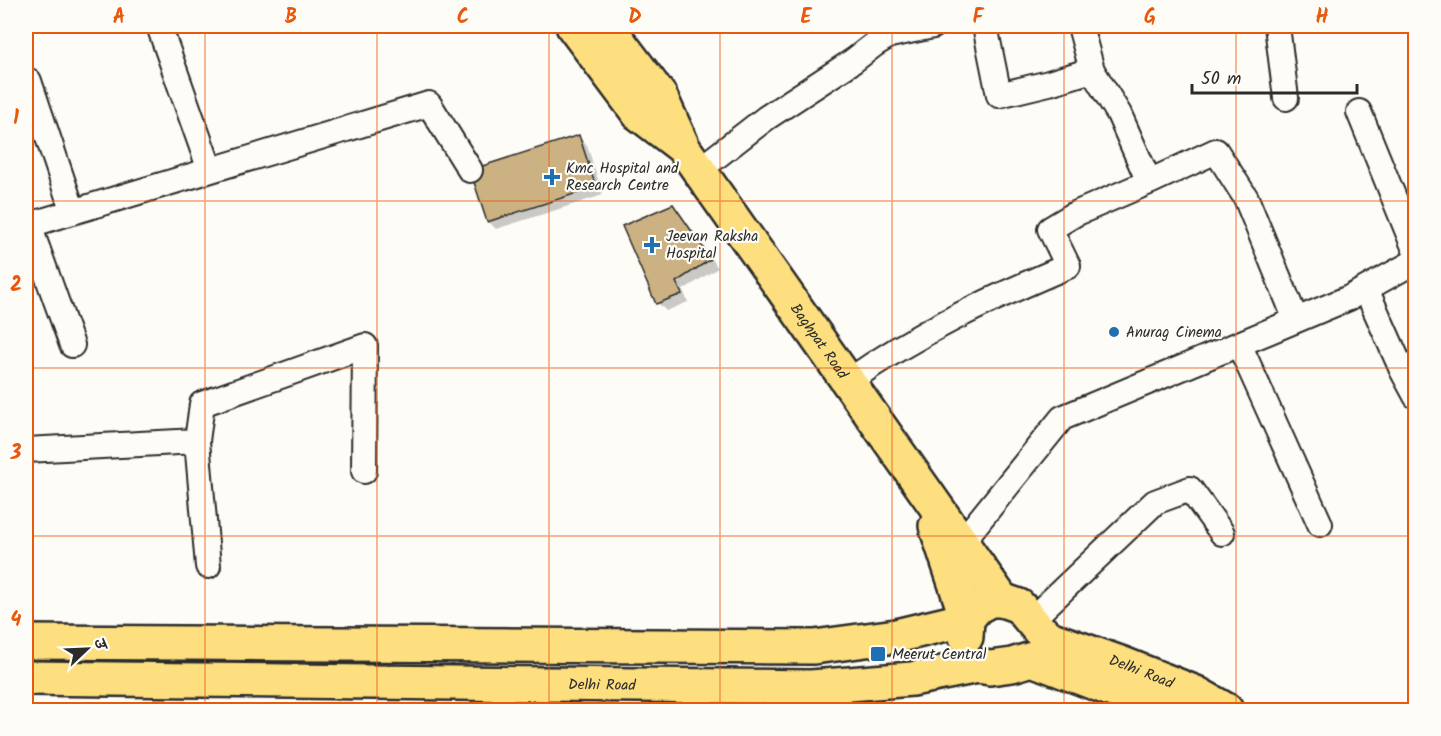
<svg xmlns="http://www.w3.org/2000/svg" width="1441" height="736" viewBox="0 0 1441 736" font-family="Kalam,'Playpen Sans Deva',sans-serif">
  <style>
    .shadow { fill: #0003 }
    .building { fill: #ccb282; stroke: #2b2b2b; stroke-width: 1.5 }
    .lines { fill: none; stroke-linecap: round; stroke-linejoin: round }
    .street-casing { stroke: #2b2b2b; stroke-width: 28 }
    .primary-casing { stroke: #2b2b2b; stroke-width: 38 }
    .street { stroke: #fdfcf7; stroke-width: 24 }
    .primary { stroke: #fddf80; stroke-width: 33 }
    .grid { fill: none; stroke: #e8590c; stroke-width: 1.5; stroke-opacity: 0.55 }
    .poi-dot { fill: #1f6fb2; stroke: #fdfcf7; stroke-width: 2 }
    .labels { text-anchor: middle; stroke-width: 4.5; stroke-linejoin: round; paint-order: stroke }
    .poi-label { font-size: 15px; fill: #2b2b2b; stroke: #fdfcf7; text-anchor: start }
    .street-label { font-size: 15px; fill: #2b2b2b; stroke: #fdfcf7 }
    .neatline { fill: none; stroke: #e8590c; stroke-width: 2 }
    .grid-label { font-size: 20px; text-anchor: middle; font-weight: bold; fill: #e8590c }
  </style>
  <rect width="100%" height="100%" fill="#fdfcf7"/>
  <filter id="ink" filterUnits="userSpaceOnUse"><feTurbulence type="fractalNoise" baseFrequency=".0167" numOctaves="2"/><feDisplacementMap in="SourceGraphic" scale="12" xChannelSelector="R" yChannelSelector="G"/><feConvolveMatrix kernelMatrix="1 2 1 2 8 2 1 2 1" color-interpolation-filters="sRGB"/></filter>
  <g filter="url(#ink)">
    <path class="shadow" d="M579,137L587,145L603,195L496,229L488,221Z
      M673,205L681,214L718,268L683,290L688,302L666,311L658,303Z"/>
    <path class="building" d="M579,135L596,187L487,222L470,170Z
      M673,204L711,259L676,282L682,294L656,304L622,226Z"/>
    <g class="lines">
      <g class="street-casing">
        <path id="street" d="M159,26L210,170
          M985,26L999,95L1049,83L1092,70L1080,26
          M1277,26L1286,98
          M1092,70L1119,114L1149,182L1216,151L1246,198L1296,320
          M29,81L73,212
          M1359,112L1416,252
          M699,170L766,118L853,61L875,44L890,35L933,26
          M29,225L72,345
          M26,226L429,104L470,170
          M1366,289L1402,370L1416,396
          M1239,344L1320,524
          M849,381C916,333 992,298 1068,266L1050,229L1075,214L1149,182
          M197,441L202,404L365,346L364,471
          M26,450L197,441L208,566
          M961,543L1062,418L1349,298L1416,261
          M1031,620L1155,502L1190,489L1222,533"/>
      </g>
      <g class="primary-casing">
        <g id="primary">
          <path d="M573,26L639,114L681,146"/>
          <path id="s1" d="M607,26L660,96L684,149L1002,600L1019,606L1039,630L1052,639L1123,664L1196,693L1226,710"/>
          <path d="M936,526L967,619L966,637"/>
          <path d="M26,642L814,647L896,636L967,619L977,607L990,600H1002"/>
          <path id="s2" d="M26,678L811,687L912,679L978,666L990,668L1012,665L1032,659L1165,710"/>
        </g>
      </g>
      <use href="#street" class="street"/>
      <use href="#primary" class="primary"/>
    </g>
  </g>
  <path class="grid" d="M205,26V710M377,26V710M549,26V710M720,26V710M892,26V710M1064,26V710M1236,26V710M26,201H1416M26,368H1416M26,536H1416"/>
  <g class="poi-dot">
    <path d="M549 168h6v6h6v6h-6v6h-6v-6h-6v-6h6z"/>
    <path d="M649 236h6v6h6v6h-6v6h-6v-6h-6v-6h6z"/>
    <circle cx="1114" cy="332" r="6"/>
    <rect x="870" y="646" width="16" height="16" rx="3"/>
  </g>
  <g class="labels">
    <g class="poi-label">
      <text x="566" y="173">Kmc Hospital and<tspan x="566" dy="17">Research Centre</tspan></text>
      <text x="666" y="241">Jeevan Raksha<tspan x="666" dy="17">Hospital</tspan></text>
      <text x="1126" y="337">Anurag Cinema</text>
      <text x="892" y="659">Meerut Central</text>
    </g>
    <g class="street-label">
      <text dy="5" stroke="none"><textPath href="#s1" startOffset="381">Baghpat Road</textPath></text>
      <text dy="5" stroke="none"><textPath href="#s1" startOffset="858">Delhi Road</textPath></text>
      <text dy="5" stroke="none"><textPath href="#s2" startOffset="576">Delhi Road</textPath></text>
    </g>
  </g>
  <rect width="1441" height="736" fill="none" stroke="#fdfcf7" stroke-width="66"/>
  <g transform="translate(87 649) rotate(67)" stroke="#fdfcf7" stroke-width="4.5" paint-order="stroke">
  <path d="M0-4.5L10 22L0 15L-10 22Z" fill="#2b2b2b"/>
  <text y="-9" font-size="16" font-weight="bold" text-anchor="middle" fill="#2b2b2b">उ</text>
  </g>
  <path d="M1192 84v9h165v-9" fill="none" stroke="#2b2b2b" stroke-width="3"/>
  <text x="1201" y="84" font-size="18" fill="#2b2b2b" stroke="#fdfcf7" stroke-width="4.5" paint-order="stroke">50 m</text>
  <rect x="33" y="33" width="1375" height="670" class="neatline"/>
  <g class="grid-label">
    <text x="119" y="23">A</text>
    <text x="291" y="23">B</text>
    <text x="463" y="23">C</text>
    <text x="635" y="23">D</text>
    <text x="806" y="23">E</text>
    <text x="978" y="23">F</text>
    <text x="1150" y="23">G</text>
    <text x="1322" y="23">H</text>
    <text x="16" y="124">1</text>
    <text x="16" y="291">2</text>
    <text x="16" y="459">3</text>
    <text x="16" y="626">4</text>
  </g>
</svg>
